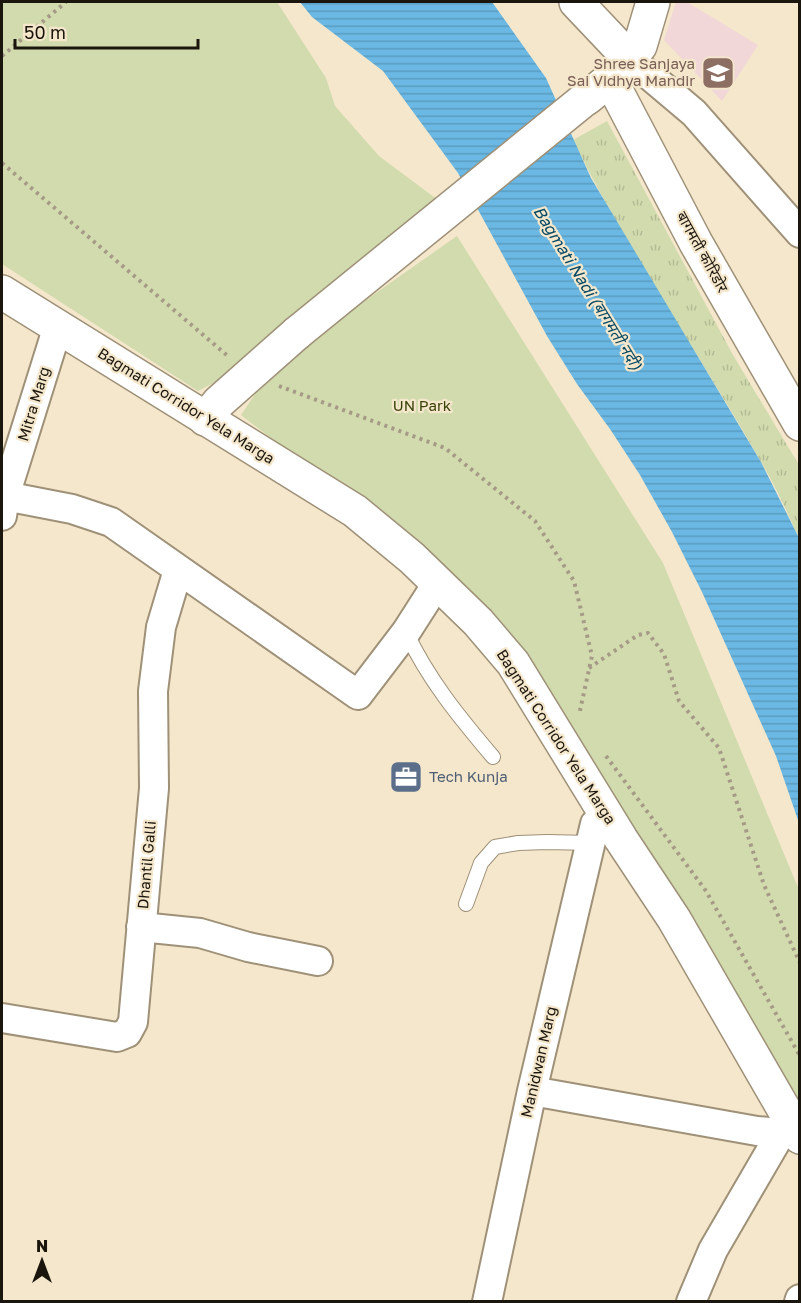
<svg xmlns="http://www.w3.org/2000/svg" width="801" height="1303" viewBox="0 0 801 1303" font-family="'Golos Text','Noto Sans Devanagari',sans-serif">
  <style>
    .education { fill: #f2d7d8 }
    .grass { fill: url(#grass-tufts) }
    .green { fill: #d1dbad }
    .water { fill: url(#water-rules) }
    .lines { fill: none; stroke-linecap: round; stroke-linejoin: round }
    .service-casing { stroke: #9e9178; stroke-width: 16 }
    .minor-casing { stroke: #9e9178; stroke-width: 32 }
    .tertiary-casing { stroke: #9e9178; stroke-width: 36 }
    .secondary-casing { stroke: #9e9178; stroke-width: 36 }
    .path { stroke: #a59a86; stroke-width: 4; stroke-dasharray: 3 4.5; stroke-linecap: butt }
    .service { stroke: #fff; stroke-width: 14 }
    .minor { stroke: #fff; stroke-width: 28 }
    .tertiary { stroke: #fff; stroke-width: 33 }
    .secondary { stroke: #fff; stroke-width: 33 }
    .labels { text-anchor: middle; stroke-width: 4.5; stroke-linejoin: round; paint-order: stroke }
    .education-label { font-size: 15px; fill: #785e54; stroke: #f5e7cc; text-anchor: end }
    .street-label { font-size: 15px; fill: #1b160d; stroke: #f5e7cc }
    .park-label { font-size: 15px; fill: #3a4108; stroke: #f5e7cc }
    .service-label { font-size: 15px; fill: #4e5e75; stroke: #f5e7cc; text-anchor: start }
    .water-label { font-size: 16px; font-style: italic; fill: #034864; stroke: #f5e7cc }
  </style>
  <defs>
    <pattern id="grass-tufts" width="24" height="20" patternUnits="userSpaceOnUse" patternTransform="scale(1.5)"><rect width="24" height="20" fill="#d1dbad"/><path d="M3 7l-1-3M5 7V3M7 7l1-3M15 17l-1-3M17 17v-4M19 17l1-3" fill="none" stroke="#b3bb94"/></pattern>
    <pattern id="water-rules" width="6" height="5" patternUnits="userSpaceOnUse" patternTransform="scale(1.5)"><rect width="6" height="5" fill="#6ab8e3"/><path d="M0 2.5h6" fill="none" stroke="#5b9dc2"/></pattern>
  </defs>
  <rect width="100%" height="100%" fill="#f5e7cc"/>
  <path class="education" d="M676,2H687L758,45L722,101L664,40Z"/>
  <path class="grass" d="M607,121L733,355L799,465V538C787,512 775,485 760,460C699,353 627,251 573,140Z"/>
  <path class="green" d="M2,2H277L326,78L335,106L379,156L442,203L361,258L242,368L198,391L2,264Z
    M457,236L663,563L799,890V1108L466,590L241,415L283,353L336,321Z"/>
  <path class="water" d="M300,2H492L546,78L591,178L761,462L799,538V823L776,756L702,592L672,532L640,475L610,429L577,384L547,336L458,173L383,71L312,17Z"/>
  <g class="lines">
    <g class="service-casing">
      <path id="service" d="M406,632C428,679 459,717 493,757
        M466,904L481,863L495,847L518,843L547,842L591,843"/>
    </g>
    <g class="minor-casing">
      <path id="minor" d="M630,59L694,113L800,233
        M5,496L72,509L111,522L358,695L406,632L438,582
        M2,516L5,496L58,326
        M141,927L200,933L248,947L318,961
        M2,1018L117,1037L127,1033L133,1022L154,788L153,691L161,627L178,570
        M532,1091L757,1131L781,1133L792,1124
        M487,1302L532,1091L595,824
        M691,1302L713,1250L781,1133
        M799,1302L800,1299"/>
    </g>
    <g class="tertiary-casing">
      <path id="tertiary" d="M576,2L630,59
        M587,98L610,79L640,46L653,2
        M205,419L219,402L297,333"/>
    </g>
    <g class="secondary-casing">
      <path id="secondary" d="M610,79L696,243L800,424
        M2,292L355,511L412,558L478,622L513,663L621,839L674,919L800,1137
        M297,333L585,99"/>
    </g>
    <path class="path" d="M2,56L66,2
      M2,163L229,357
      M279,386L445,448L535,521L574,581L592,656L579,715
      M589,668L638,635L648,633L664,654L679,701L719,748L764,885L800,963
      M606,756L706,891L800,1056"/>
    <use href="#service" class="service"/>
    <use href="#minor" class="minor"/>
    <use href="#tertiary" class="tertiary"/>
    <use href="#secondary" class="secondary"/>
  </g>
  <defs>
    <g id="school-square" transform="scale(1.725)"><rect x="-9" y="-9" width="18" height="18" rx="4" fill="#8d6e63" stroke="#f5e7cc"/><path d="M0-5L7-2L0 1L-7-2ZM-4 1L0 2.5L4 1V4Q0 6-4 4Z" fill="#fff"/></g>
    <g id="office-square" transform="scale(1.725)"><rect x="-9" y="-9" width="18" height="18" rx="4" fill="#5c6f8a" stroke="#f5e7cc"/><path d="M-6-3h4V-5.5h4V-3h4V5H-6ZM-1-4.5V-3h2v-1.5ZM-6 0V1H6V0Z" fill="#fff"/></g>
  </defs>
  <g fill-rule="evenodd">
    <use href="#school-square" x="718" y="73"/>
    <use href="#office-square" x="406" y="777"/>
  </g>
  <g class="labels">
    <g class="education-label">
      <text x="695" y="69">Shree Sanjaya<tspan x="695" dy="17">Sai Vidhya Mandir</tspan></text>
    </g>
    <g class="street-label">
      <text transform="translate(702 252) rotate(61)" y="5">बागमती कोरिडोर</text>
      <text transform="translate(34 404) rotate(-73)" y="5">Mitra Marg</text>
      <text transform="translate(186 406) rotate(32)" y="5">Bagmati Corridor Yela Marga</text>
      <text transform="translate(556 737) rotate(57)" y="5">Bagmati Corridor Yela Marga</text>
      <text transform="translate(147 865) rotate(-85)" y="5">Dhantil Galli</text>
      <text transform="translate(539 1062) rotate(-77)" y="5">Manidwan Marg</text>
    </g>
    <g class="park-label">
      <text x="422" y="411">UN Park</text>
    </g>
    <g class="service-label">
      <text x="429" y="782">Tech Kunja</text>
    </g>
    <g class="water-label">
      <text transform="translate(588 288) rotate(58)" y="6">Bagmati Nadi (बागमती नदी)</text>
    </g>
  </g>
  <rect width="801" height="1303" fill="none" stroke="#1b160d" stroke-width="6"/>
  <g transform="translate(42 1261)" stroke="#f5e7cc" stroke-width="4.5" paint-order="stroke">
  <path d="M0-4.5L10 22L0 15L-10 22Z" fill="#1b160d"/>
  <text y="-9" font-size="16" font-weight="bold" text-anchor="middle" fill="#1b160d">N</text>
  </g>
  <path d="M15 39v9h183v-9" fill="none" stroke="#1b160d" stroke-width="3"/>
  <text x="24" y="39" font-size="18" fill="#1b160d" stroke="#f5e7cc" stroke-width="4.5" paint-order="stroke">50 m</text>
</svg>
